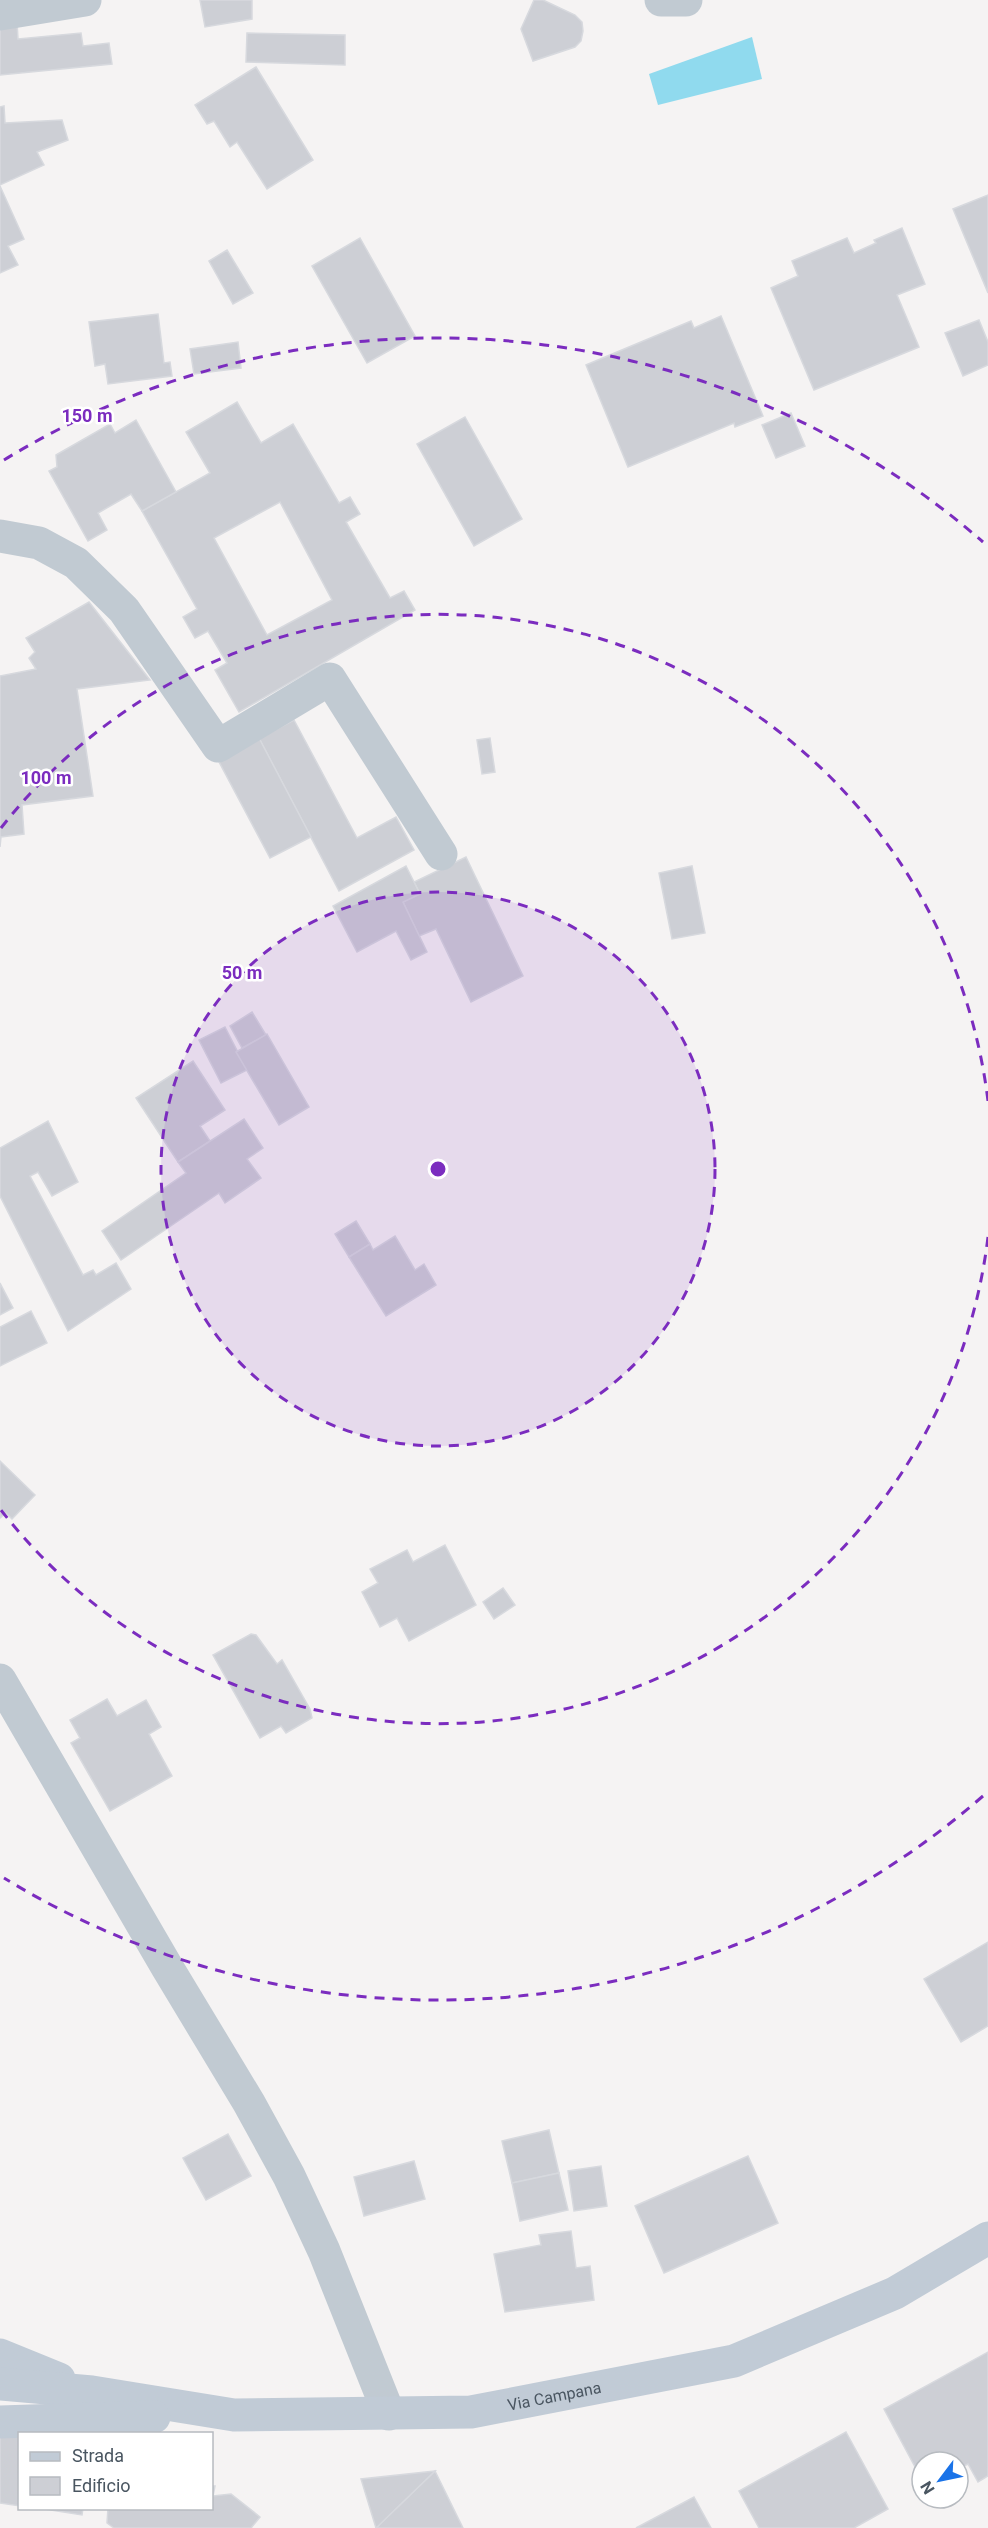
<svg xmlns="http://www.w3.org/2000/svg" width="988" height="2528" font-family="Roboto,sans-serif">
<rect width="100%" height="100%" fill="#f5f3f3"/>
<polygon fill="#90daee" points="752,37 762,79 658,105 649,74"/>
<g fill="#cdcfd5" stroke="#d7d9de" stroke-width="1.5" fill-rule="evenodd">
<polygon points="200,0 252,0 252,19 205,27"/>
<polygon points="534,0 543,0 575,15 582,22 583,31 581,41 575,47 533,61 521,29"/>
<polygon points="17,22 18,39 81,33 83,46 109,43 112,64 0,75 0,24"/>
<polygon points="247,33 345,35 345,65 246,62"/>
<polygon points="256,67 313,160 267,189 237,142 230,147 214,121 207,124 195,105"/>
<polygon points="4,106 5,123 62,120 68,140 37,152 44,165 0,185 0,107"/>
<polygon points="0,186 24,239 8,246 18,265 0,273"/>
<polygon points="988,195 988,293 953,209"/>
<polygon points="902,228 925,284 897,295 919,347 814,390 771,288 798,276 792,261 847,238 854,253 876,243 874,240"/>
<polygon points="360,238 415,336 367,363 312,266"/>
<polygon points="227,250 253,293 233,304 209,261"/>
<polygon points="158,314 164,363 170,362 172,376 108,384 105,364 95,366 89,322"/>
<polygon points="721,316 763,416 735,427 734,423 628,467 586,365 691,321 694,328"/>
<polygon points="979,320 988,342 988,365 963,376 945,333"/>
<polygon points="238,342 241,368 194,374 190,349"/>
<path d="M 237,402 L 261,443 L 293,424 L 339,503 L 350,497 L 360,514 L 346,522 L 390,598 L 404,591 L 415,610 L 239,712 L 215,670 L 227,663 L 208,631 L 195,638 L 183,617 L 197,609 L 142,511 L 210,473 L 186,432 ZM 280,502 L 332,600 L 267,635 L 214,538 Z"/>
<polygon points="791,413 805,446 776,458 762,425"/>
<polygon points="465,417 522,519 474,546 417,444"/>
<polygon points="136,420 176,492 142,511 131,494 98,513 107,530 88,541 49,471 57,467 56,455 110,424 115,433"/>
<polygon points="89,602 150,680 77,689 93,796 22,805 24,834 1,837 0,847 0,676 36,669 29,658 35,652 26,638"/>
<polygon points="294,720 357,838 396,817 414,850 339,891 259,738"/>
<polygon points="259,738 311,837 270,858 218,760"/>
<polygon points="490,738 495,772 482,774 477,740"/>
<polygon points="466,857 523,976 471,1002 436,929 419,936 403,902 420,894 414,882"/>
<polygon points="406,866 420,894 403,902 427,952 411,960 396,931 357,952 333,906"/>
<polygon points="692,866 705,933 672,939 659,873"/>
<polygon points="252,1012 266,1035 242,1048 230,1026"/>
<polygon points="225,1027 247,1070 221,1083 199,1040"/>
<polygon points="267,1034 309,1107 279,1125 236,1052"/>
<polygon points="193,1061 225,1110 200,1126 210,1141 178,1162 136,1098"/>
<polygon points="244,1119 263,1148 247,1159 261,1178 225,1203 219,1193 121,1260 102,1231 186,1173 178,1162"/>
<polygon points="48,1121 78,1182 52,1196 38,1172 30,1176 83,1275 93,1270 96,1275 116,1263 131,1289 68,1331 0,1196 0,1148"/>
<polygon points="356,1221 370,1244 349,1257 335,1234"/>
<polygon points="395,1236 415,1270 424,1264 436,1285 386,1316 349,1257 370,1244 373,1250"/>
<polygon points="0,1283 13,1308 0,1315"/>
<polygon points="31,1311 47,1343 0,1366 0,1327"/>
<polygon points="0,1461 35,1495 12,1519 6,1513 0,1518"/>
<polygon points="445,1545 476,1605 409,1641 397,1618 380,1627 362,1592 378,1583 370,1569 407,1550 413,1562"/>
<polygon points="503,1588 515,1605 494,1619 483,1602"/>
<polygon points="251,1634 256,1635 277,1664 282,1660 310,1709 312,1718 286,1733 281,1726 260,1738 213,1655"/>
<polygon points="107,1699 117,1716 146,1700 161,1727 149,1734 172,1776 110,1811 71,1743 80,1738 70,1720"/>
<polygon points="988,1942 988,2026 961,2042 924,1979"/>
<polygon points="549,2130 559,2173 512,2183 502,2141"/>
<polygon points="228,2134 251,2176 206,2200 183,2158"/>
<polygon points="748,2156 778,2223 664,2273 635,2206"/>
<polygon points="414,2161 425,2199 364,2216 354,2177"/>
<polygon points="601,2166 607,2206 574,2211 568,2171"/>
<polygon points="559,2173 568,2210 520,2221 512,2183"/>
<polygon points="571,2231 576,2268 590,2266 594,2300 505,2312 494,2254 541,2245 539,2235"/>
<polygon points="988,2352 988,2476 978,2482 968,2464 958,2469 958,2462 922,2462 922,2480 884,2409"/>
<polygon points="846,2432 888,2509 854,2528 759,2528 739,2491"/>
<polygon points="0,2433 20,2436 20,2506 0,2503"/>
<polygon points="435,2471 463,2528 376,2528"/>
<polygon points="435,2471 376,2528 361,2479"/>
<polygon points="212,2486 215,2486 213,2496 231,2494 260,2517 251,2528 114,2528 107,2523 108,2508 212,2508"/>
<polygon points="694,2497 711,2528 636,2528"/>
<polygon points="38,2508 83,2508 82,2515"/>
</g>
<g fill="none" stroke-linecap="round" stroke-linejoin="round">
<g stroke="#c1cad2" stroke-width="33">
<polyline points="661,0 686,0"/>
<polyline points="0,14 85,0"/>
<polyline points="0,536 39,543 76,563 124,610 218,746 330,679 441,854"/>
<polyline points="0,1680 167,1967 249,2103 289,2176 324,2251 389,2414"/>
</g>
<g stroke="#c1cbd6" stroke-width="33">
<polyline points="0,2355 59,2379"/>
<path id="s1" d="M 0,2384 L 92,2392 L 234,2415 L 471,2412 L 734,2361 L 895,2293 L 988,2238"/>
<polyline points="0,2422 154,2417"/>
</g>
</g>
<circle cx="438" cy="1169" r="277" fill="#7b2cbf" fill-opacity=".12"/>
<g fill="none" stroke="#7b2cbf" stroke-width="3" stroke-dasharray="10 8">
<circle cx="438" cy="1169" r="277"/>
<path d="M988 1237A554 554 0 0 1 1 1510M1 828A554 554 0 0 1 988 1101"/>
<path d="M983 1796A831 831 0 0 1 4 1878M4 460A831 831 0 0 1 983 542"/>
</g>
<g text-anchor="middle" stroke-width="5" stroke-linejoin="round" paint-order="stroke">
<g font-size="16" fill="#4a5661" stroke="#fff">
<text dy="6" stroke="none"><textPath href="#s1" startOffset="558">Via Campana</textPath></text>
</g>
</g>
<circle cx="438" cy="1169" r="9" fill="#7b2cbf" stroke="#fff" stroke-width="3"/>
<g font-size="18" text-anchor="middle" font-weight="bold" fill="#7b2cbf" stroke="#fff" stroke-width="5" stroke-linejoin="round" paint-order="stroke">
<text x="87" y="422">150 m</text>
<text x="46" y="784">100 m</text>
<text x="242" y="979">50 m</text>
</g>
<rect x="18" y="2432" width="195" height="78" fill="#ffffff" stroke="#b7bbc0" stroke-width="1.5"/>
<rect x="30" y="2452" width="30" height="9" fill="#c1cbd6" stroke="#b7bbc0" stroke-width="1.5"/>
<text x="72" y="2462" font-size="18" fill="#4a5661">Strada</text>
<rect x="30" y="2477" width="30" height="18" fill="#cdcfd5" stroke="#b7bbc0" stroke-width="1.5"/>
<text x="72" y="2492" font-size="18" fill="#4a5661">Edificio</text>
<g transform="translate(940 2480) rotate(238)"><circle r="28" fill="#ffffff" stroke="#b7bbc0" stroke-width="1.5"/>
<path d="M0-4.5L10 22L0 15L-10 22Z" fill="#1a73e8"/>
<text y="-9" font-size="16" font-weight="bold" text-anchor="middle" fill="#4a5661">N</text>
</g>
</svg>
